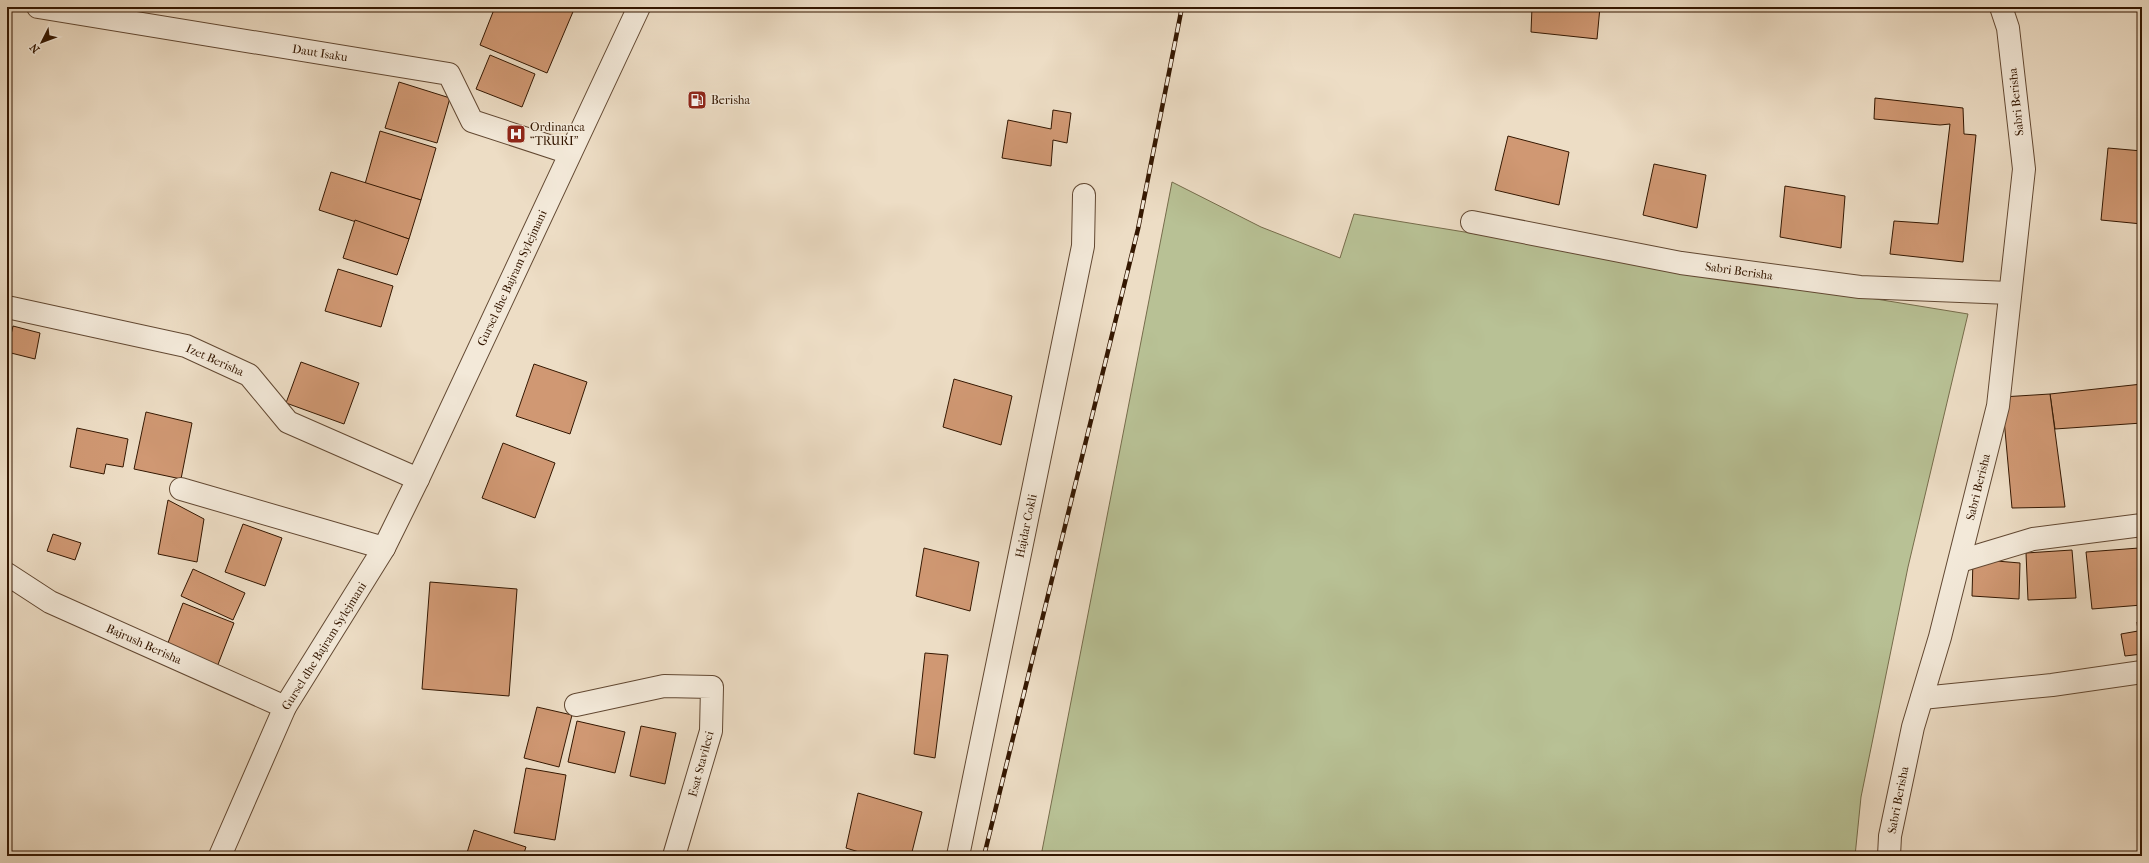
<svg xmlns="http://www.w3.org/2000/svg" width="2149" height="863" font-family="'IM FELL French Canon',serif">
<rect width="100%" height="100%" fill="#edddc5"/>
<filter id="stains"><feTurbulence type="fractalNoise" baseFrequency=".005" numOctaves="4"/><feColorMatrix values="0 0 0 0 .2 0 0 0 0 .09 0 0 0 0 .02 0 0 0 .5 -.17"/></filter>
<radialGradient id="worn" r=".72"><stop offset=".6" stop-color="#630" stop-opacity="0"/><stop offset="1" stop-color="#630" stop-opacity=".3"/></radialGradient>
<polygon fill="#b8c195" stroke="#766c4b" points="1172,182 1261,227 1340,258 1354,214 1968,314 1908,567 1861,797 1855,856 1041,856"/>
<g fill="#d09873" stroke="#341701">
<polygon points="495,7 575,7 547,73 480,45"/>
<polygon points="1532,7 1600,7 1597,39 1531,32"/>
<polygon points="490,55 535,74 522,107 476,89"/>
<polygon points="399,82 450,98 437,143 385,128"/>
<polygon points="1875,98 1963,108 1964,134 1976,135 1963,262 1890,254 1894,221 1938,224 1950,124 1940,125 1874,119"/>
<polygon points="1053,110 1071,113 1067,143 1053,140 1051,166 1002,158 1008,120 1051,129"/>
<polygon points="380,131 436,148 421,200 365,184"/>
<polygon points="1508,136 1569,152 1559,205 1495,190"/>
<polygon points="2108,148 2142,151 2142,224 2101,220"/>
<polygon points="1654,164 1706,175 1697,228 1643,215"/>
<polygon points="331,172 421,200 409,239 319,210"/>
<polygon points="1785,186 1845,196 1841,248 1780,237"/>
<polygon points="355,220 409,239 397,275 343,258"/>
<polygon points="338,269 393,286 381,327 325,311"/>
<polygon points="13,326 40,333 35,359 7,352"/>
<polygon points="301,362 359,383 344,424 286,403"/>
<polygon points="534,364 587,382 570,434 516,416"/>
<polygon points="954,379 1012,396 1001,445 943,427"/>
<polygon points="2142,384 2142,423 2055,429 2050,394"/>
<polygon points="2050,394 2065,507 2012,508 2002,397"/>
<polygon points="146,412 192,423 181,479 134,469"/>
<polygon points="77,428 128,439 123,467 106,464 104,474 70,467"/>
<polygon points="503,443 555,463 535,518 482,498"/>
<polygon points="168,500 204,519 197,562 158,554"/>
<polygon points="243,524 282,538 265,586 225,572"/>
<polygon points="53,534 81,543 75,560 47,551"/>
<polygon points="924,548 979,562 970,611 916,596"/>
<polygon points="2139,548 2142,573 2142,605 2092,609 2086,552"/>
<polygon points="2072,550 2076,598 2028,600 2026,553"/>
<polygon points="1973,559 2020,563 2019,599 1972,596"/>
<polygon points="193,569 245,593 233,620 181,596"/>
<polygon points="430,582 517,589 509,696 422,689"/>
<polygon points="183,603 234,623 217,667 166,648"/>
<polygon points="2137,622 2142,622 2142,654 2125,656 2121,634 2138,631"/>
<polygon points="925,653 948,655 935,758 914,754"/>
<polygon points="537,707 572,715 559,767 524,758"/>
<polygon points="577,721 625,732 615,773 568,762"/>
<polygon points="641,726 676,733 665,784 630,776"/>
<polygon points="526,768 566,775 555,840 514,833"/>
<polygon points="858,793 922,812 911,856 872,856 846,848"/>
<polygon points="474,830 526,847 523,856 466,856"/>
</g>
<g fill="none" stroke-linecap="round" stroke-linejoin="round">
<g stroke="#624832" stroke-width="24">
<g id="minor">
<polyline points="38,7 449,74 472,121 570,153"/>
<polyline points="1472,222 1681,263 1860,287 2010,293"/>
<polyline points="7,307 186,346 249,375 288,422 418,479"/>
<polyline points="181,489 384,548"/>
<polyline points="1960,561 2033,539 2142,525"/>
<polyline points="7,574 50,602 285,707"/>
<polyline points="1922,698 2052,685 2142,672"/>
<polyline points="576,705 664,686 712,687 711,731 674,856"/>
<polyline points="958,856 1083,246 1084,195"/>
<polyline points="1889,856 1890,836 1913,727 1940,637 1998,406 2024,169 2008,28 2001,7"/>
</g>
</g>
<g stroke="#624832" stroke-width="24">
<polyline id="tertiary" points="220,856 285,707 384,548 418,479 639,7"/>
</g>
<use href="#minor" stroke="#f3e9d9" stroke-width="22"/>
<use href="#tertiary" stroke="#f3e9d9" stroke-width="22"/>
<g stroke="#341701" stroke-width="4.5">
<polyline id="rail" points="984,856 1138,229 1182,7"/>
</g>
<use href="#rail" stroke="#f3e9d9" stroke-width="3" stroke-dasharray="9" stroke-linecap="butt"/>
</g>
<defs>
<g id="fuel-square" transform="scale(1)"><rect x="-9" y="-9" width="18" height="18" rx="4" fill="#8f2418" stroke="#f3e9d9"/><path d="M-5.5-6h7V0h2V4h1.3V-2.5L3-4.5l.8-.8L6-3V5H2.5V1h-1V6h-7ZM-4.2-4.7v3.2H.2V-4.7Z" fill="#fff"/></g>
<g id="hospital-square" transform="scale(1)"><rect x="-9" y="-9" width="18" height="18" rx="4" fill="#8f2418" stroke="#f3e9d9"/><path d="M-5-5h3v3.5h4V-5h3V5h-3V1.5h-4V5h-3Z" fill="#fff"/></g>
</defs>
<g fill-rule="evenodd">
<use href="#fuel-square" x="697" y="100"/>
<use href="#hospital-square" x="516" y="134"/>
</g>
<g text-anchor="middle" stroke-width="3" stroke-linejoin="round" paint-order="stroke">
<g font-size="12" fill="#341701" stroke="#f3e9d9">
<text transform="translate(320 53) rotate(9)" y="4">Daut Isaku</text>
<text transform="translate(2016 102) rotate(-96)" y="4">Sabri Berisha</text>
<text transform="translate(1739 271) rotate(8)" y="4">Sabri Berisha</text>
<text transform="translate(512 278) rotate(-65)" y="4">Gursel dhe Bajram Sylejmani</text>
<text transform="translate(215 360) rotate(24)" y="4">Izet Berisha</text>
<text transform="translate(1978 487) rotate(-76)" y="4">Sabri Berisha</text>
<text transform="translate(1026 526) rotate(-78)" y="4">Hajdar Cokli</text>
<text transform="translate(144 644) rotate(24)" y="4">Bajrush Berisha</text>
<text transform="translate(324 646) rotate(-58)" y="4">Gursel dhe Bajram Sylejmani</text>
<text transform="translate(701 764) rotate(-75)" y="4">Esat Stavileci</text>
<text transform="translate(1898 800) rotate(-79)" y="4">Sabri Berisha</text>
</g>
<g font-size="12" fill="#341701" stroke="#f3e9d9" text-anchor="start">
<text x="711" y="104">Berisha</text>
<text x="530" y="131">Ordinanca<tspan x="530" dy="14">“TRURI”</tspan></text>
</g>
</g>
<rect width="2149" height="863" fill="none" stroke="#edddc5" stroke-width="24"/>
<rect x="8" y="8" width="2133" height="847" fill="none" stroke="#341701" stroke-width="2"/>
<rect x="12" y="12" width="2125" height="839" fill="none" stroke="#341701"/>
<g transform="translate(42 42) rotate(228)" stroke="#f3e9d9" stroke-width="3" paint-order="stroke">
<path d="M0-3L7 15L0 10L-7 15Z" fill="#341701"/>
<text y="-6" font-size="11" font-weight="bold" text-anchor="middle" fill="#341701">N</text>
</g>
<rect width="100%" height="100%" filter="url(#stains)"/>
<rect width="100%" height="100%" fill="url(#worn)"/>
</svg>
